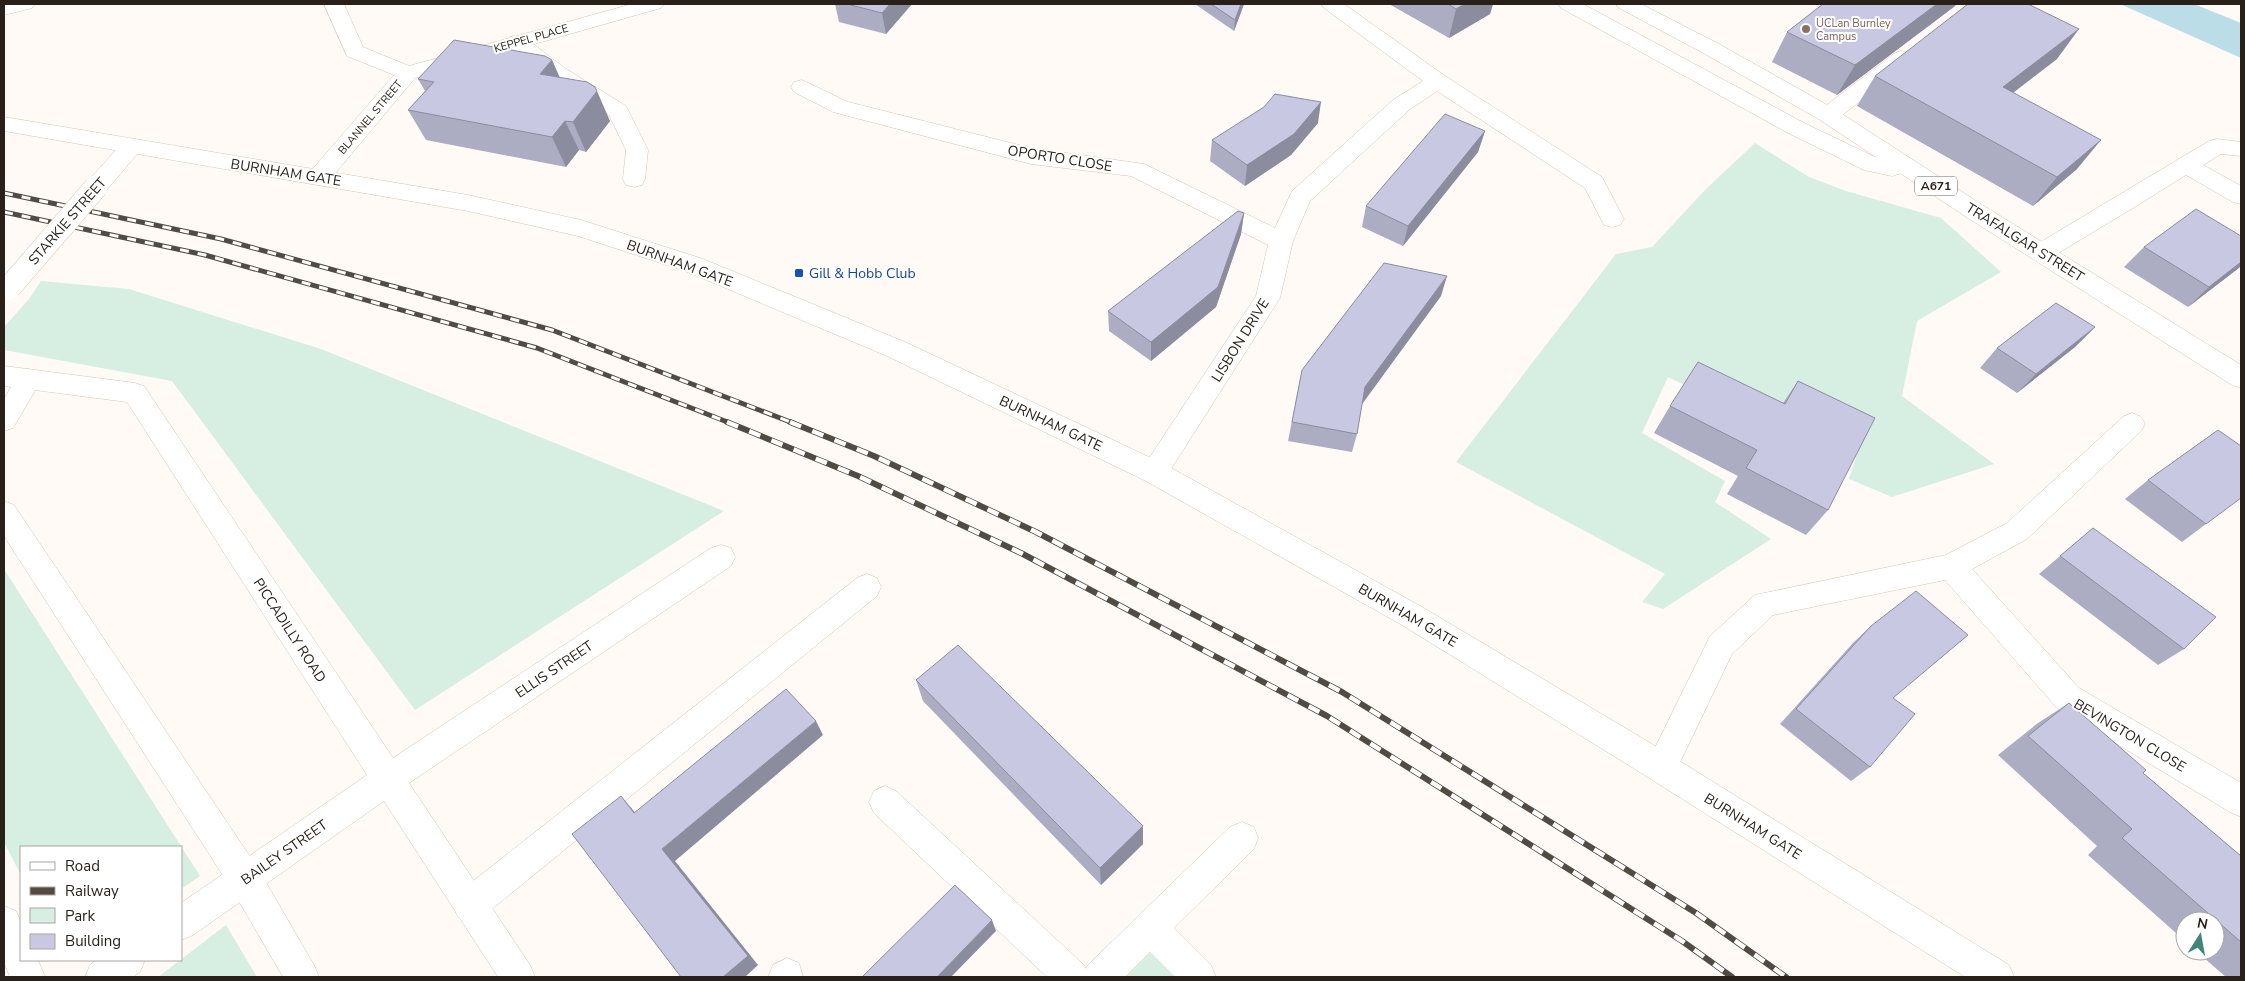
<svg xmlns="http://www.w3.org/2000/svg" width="2245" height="981" font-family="'Nunito Sans',sans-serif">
<rect width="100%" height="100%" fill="#fffaf6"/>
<g fill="#d7eee2">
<polygon points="1755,143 1809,177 1846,191 1941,218 2001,272 1917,321 1902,396 1994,464 1892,497 1849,479 1861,442 1762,422 1668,377 1642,433 1725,481 1715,502 1771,539 1663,609 1642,602 1665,574 1456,462 1616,254 1652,247 1706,189"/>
<polygon points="41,281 129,289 321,349 724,511 415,710 172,381 4,350 4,327 29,299"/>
<polygon points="4,569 200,876 181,889 181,847 21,847 21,875 4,842"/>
<polygon points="226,925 257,977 158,977"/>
<polygon points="1150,941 1186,977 1117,977"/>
</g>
<polygon fill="#badde8" points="2120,4 2194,4 2241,23 2241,58"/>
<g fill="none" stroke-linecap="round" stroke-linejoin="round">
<g stroke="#dbc5b1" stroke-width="1">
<g id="service">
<polygon points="517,36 524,37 566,69 626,106 648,150 645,179 642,185 634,187 626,185 623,179 626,150 609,115 552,79 510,47 507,42 510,37"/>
<polygon points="2217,139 2241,142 2241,156 2221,154 2203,165 2241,186 2241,204 2233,202 2186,175 2133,208 2125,210 2117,208 2113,202 2117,196 2209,141"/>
<polygon points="29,369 38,372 42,379 13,428 4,431 4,399 20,372"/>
<polygon points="4,501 14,505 257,867 314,965 319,977 283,977 233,891 4,536"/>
<polygon points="867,574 877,578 881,587 877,596 482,917 470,922 458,917 453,905 458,893 857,578"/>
<polygon points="787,958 799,963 803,977 768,977 773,965"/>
</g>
</g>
<g stroke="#dbc5b1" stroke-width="1">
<polygon id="pedestrian" points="1558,4 1583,4 1806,124 1877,158 1892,160 1904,157 1912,160 1915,165 1912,170 1892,176 1864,170 1790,134 1561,8"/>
</g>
<g stroke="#dbc5b1" stroke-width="1">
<g id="minor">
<polygon points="4,4 35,4 32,8 4,15"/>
<polygon points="324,4 344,4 363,47 409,66 632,4 664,4 661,8 415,78 327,183 319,185 311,183 308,177 311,171 394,75 347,56"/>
<polygon points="1321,4 1344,4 1445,76 1602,177 1624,219 1620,225 1612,227 1604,225 1585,188 1437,91 1409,110 1310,201 1293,241 1280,298 1164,480 1154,483 1144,480 1140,472 1256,296 1268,245 1131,176 1031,164 833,112 794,92 791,87 794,82 802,80 848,102 1031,148 1144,164 1275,228 1292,191 1393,100 1423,81 1324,8"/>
<polygon points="1902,51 1909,53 1912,58 1909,63 1836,120 1828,122 1820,120 1817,115 1820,110 1895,53"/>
<polygon points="131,140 139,142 142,147 139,152 104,193 96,195 88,193 85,187 88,181 123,142"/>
<polygon points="2125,194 2133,196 2137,202 2133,208 2050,258 2042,261 2034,258 2030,252 2034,246 2117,196"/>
<polygon points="4,366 135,383 144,386 393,758 711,548 721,545 731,548 735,557 731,566 409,783 530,965 535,977 498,977 384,801 193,935 181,940 181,903 367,775 127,402 4,386"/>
<polygon points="2132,413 2141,417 2145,424 2141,431 2027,539 1972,569 2079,688 2241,783 2241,817 2230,812 2057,708 1945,580 1773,615 1732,654 1672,779 1661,783 1650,779 1645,768 1710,636 1755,595 1946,555 2007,523 2123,417"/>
<polygon points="885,786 896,791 1084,965 1086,969 1088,965 1230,827 1242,822 1254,827 1258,838 1254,849 1174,928 1211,965 1216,977 1175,977 1150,952 1125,977 1047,977 874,813 869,802 874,791"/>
<polygon points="4,906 16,911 21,922 21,960 38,960 45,977 10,977 4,962"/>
<polygon points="97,960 145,960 140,972 133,977 85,977 90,965"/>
</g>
</g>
<g stroke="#dbc5b1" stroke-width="1">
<polygon id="tertiary" points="4,117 468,195 581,220 703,259 905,342 1164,464 1422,607 1652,744 2009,965 2014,977 1965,977 1630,766 1402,625 1144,480 887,356 685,271 578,236 468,211 4,131"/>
</g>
<g stroke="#dbc5b1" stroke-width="1">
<polygon id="primary" points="1616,4 1641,4 1719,44 1836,110 1984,206 2241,365 2241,388 2232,385 1968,218 1820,120 1705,54 1619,8"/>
</g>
<use href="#service" fill="#fff" fill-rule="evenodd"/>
<use href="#pedestrian" fill="#fff" fill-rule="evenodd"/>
<use href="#minor" fill="#fff" fill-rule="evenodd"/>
<use href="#tertiary" fill="#fff" fill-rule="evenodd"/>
<use href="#primary" fill="#fff" fill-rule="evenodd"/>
<g stroke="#524b43" stroke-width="5">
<g id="rail-far1">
<polyline points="4,193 221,239 552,330 793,423"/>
<polyline points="4,212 205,255 537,348 730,423"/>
</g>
</g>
<g stroke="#524b43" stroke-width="6">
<g id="rail">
<polyline points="727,422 858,476 1021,553 1327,716 1682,941 1732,977"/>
<polyline points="790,422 874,456 1036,532 1342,692 1696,913 1786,977"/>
</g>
</g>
<use href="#rail-far1" stroke="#fff" stroke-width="3" stroke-dasharray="9" stroke-linecap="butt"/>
<use href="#rail" stroke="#fff" stroke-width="4.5" stroke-dasharray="12" stroke-linecap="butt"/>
<g stroke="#dbc5b1" stroke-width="24" stroke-linecap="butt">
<polyline id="minor-bridge" points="9,288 96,187"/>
</g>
<use href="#minor-bridge" stroke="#fff" stroke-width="23"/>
</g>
<g fill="#acacc3">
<polygon points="835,4 912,4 886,34 839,22"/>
<polygon points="1195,4 1244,4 1234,31"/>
<polygon points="1389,4 1493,4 1490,14 1449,38"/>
<polygon points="1823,4 1956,4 1955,6 1837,95 1772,62 1787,32"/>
<polygon points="2057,59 2013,93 2077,169 2033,206 1857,106 1875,76"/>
<polygon points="552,60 559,77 610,121 586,152 579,150 566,167 426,140 408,110 425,91 418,79"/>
<polygon points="1318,123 1291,155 1245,186 1210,161 1212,140"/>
<polygon points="1485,131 1478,152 1403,246 1362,227 1366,206"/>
<polygon points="1244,213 1241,234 1216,307 1151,361 1109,331 1108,311"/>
<polygon points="2241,236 2241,266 2188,307 2124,267 2144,247"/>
<polygon points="1441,296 1362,403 1357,434 1352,452 1288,441 1302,370"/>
<polygon points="2095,327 2075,347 2017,393 1980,368 1997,348"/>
<polygon points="1798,381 1828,510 1806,535 1727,494 1738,476 1654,433 1670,406 1783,403"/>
<polygon points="2148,480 2206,524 2182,542 2125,499"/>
<polygon points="2093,528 2184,649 2158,665 2039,574"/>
<polygon points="1871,626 1870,767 1851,781 1780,724 1853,643"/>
<polygon points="916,680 1143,826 1143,844 1101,885 923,701"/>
<polygon points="2069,703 2143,773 2241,856 2241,977 2226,977 2196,951 2215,951 2215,921 2185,921 2185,941 2088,855 2097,846 1998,755 2038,723"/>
</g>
<g fill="#8c8c9f">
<polygon points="890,4 912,4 886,34 882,13"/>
<polygon points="1241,4 1244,4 1234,31 1235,20"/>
<polygon points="1465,4 1493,4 1490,14 1449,38 1456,9"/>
<polygon points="1937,4 1956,4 1955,6 1837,95 1855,65"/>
<polygon points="2079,29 2057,59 1981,117 2003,87"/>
<polygon points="552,60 565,89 540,74"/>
<polygon points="597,91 610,121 586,152 573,122"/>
<polygon points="1321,102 1318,123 1291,155 1245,186 1247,165"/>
<polygon points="565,121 579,150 566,167 552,137"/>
<polygon points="1485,131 1478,152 1403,246 1408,226"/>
<polygon points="2101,140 2077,169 2033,206 2057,177"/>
<polygon points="1244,213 1241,234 1216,307 1151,361 1151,342"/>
<polygon points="2241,262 2241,266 2239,268 2188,307 2209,287"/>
<polygon points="1447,276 1441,296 1360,407 1365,387"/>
<polygon points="2095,327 2075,347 2017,393 2036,374"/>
<polygon points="816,721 823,735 675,861 758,965 745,977 723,977 662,849"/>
<polygon points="621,796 633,810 646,826 634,813"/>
<polygon points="1143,826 1143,844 1101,885 1100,868"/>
<polygon points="992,920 996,931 951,977 937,977"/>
</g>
<g fill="#c8c8e3" stroke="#8c8c9f">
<polygon points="847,4 890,4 882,13"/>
<polygon points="1211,4 1241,4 1235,20"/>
<polygon points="1448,4 1465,4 1456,9"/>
<polygon points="1823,4 1937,4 1855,65 1787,32"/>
<polygon points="1968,4 2028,4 2079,29 2003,87 2101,140 2057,177 1875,76"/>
<polygon points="454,40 545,56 552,60 540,74 587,82 595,87 597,91 573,122 565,121 552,137 408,110 434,82 418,79"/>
<polygon points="1275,94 1321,102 1294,134 1247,165 1212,140 1264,107"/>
<polygon points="1445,114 1485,131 1408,226 1366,206"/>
<polygon points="2196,209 2241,236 2241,262 2209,287 2144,247"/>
<polygon points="1238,211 1244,213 1218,287 1151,342 1108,311"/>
<polygon points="1384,263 1447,276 1365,387 1357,434 1292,422 1302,370"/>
<polygon points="2056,303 2095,327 2036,374 1997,348"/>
<polygon points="1698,362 1785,404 1798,381 1875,418 1828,510 1746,468 1757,450 1670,406"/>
<polygon points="2218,430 2241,446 2241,498 2206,524 2148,480"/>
<polygon points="2093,528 2216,617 2184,649 2060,556"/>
<polygon points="1916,591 1968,635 1893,698 1915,714 1870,767 1796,709 1871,626"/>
<polygon points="958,645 1143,826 1100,868 916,680"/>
<polygon points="786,689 816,721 662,849 748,956 723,977 681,977 572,834 621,796 634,813"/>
<polygon points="2069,703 2146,770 2143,773 2241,856 2241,942 2122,838 2132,829 2028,736"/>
<polygon points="955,885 992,920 937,977 862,977"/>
</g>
<circle fill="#8d6e63" stroke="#fff" stroke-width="2" cx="1806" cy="29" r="5"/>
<rect fill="#1a4fb4" stroke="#fff" stroke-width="2" x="794" y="268" width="10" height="10" rx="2.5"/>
<g text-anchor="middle" stroke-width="4" stroke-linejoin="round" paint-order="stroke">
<g font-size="11" fill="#785e54" stroke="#fff" text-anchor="start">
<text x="1816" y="27">UCLan Burnley<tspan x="1816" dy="13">Campus</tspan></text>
</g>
<g font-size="11" fill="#292119" stroke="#fff">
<text transform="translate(531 38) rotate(-16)" y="4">KEPPEL PLACE</text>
<text transform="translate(370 117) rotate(-50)" y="4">BLANNEL STREET</text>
</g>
<rect fill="#fff" stroke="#69645e" stroke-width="1" x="1915" y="176.5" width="42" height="19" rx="4"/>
<g font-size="12" font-weight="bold" fill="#292119">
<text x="1936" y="190">A671</text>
</g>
<g font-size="14" fill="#292119" stroke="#fff">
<text transform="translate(1060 158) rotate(9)" y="5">OPORTO CLOSE</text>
<text transform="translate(286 172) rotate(9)" y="5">BURNHAM GATE</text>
<text transform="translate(67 221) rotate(-49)" y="5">STARKIE STREET</text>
<text transform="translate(2025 242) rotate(32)" y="5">TRAFALGAR STREET</text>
<text transform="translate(680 263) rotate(20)" y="5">BURNHAM GATE</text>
<text transform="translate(1240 340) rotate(-58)" y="5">LISBON DRIVE</text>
<text transform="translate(1051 423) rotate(25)" y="5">BURNHAM GATE</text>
<text transform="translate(1408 615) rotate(30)" y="5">BURNHAM GATE</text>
<text transform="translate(290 630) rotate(57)" y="5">PICCADILLY ROAD</text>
<text transform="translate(554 669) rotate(-34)" y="5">ELLIS STREET</text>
<text transform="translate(2130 735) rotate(31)" y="5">BEVINGTON CLOSE</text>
<text transform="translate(1753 826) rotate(32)" y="5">BURNHAM GATE</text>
<text transform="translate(284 852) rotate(-35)" y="5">BAILEY STREET</text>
</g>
<g font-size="14" fill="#164399" stroke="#fff" text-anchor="start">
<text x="809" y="278">Gill &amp; Hobb Club</text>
</g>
</g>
<rect width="2245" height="981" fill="none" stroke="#292119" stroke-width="10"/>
<rect x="20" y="846" width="162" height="115" fill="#ffffff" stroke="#a9a6a3"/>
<rect x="30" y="862" width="25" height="8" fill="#ffffff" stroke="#a9a6a3"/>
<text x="65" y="871" font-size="15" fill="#292119">Road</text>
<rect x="30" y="887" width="25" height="8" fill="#524b43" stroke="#a9a6a3"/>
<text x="65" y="896" font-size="15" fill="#292119">Railway</text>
<rect x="30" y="908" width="25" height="15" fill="#d7eee2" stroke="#a9a6a3"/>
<text x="65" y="921" font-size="15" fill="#292119">Park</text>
<rect x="30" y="934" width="25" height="15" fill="#c8c8e3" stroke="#a9a6a3"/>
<text x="65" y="946" font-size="15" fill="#292119">Building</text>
<g transform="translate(2200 936) rotate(11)"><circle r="24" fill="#ffffff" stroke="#a9a6a3"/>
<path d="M0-4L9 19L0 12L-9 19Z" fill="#428578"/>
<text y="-8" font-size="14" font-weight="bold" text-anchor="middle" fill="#292119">N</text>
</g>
</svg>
